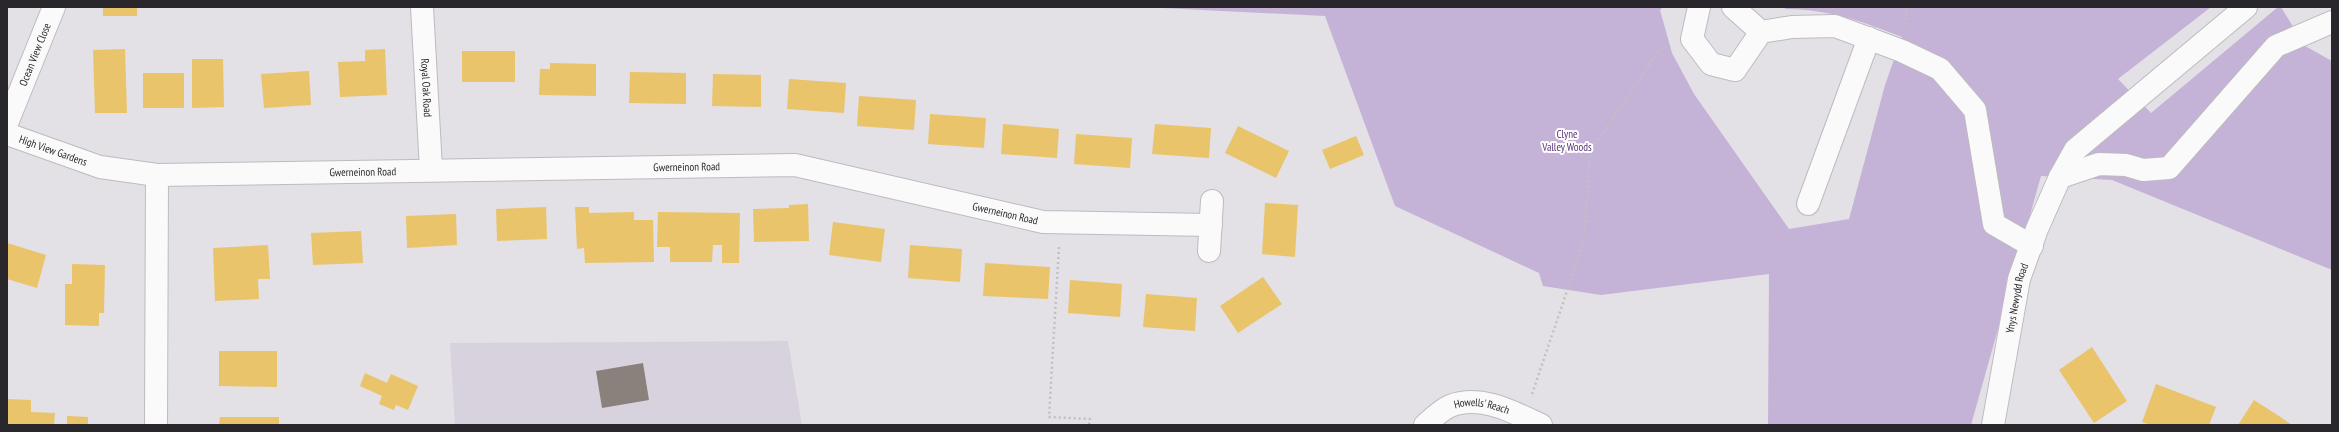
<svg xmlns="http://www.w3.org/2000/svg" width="2339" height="432" font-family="'PT Sans Narrow',sans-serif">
<rect width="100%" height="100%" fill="#e3e0e6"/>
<polygon fill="#d7d2dd" points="788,341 802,425 455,425 450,343"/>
<path fill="#c5b3d7" d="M 1143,7 L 1663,7 L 1660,10 L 1672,53 L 1694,94 L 1789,229 L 1849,219 L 1885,85 L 1902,37 C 1860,21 1832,10 1786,9 L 1783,7 L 2211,7 L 2118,79 L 2151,113 L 2278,7 L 2281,7 L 2305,46 L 2332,61 L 2332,270 L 2112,180 L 2041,176 L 1971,425 L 1768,425 L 1769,274 L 1601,295 L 1543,286 L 1539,273 L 1395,206 L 1325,16 Z"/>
<g fill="#e9c46a">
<rect x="103" y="7" width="34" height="9"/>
<polygon points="125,49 127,113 95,113 93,50"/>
<polygon points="385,49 387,95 340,97 338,62 365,61 365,50"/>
<rect x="462" y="51" width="53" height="31"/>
<polygon points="192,59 223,59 224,107 192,108"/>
<polygon points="550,63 596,64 596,96 539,95 540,69 550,69"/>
<polygon points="309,71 311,105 264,108 261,74"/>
<polygon points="630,72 686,73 686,104 629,103"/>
<rect x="143" y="73" width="41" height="35"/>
<polygon points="713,74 761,75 761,107 712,106"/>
<polygon points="789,79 846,83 844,113 787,109"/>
<polygon points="859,96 916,100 914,130 857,126"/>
<polygon points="930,114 986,118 984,148 928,144"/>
<polygon points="1003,124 1059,129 1057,158 1001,154"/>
<polygon points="1155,124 1211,128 1209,158 1152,154"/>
<polygon points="1238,126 1289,151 1276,178 1225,153"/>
<polygon points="1076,134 1132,138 1130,168 1074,164"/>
<polygon points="1356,136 1364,155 1330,169 1322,150"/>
<polygon points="1265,203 1298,205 1295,257 1262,254"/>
<polygon points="808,204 809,241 754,242 753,209 789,208 789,205"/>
<polygon points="546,207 547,239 497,241 496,209"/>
<polygon points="575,207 589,207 589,213 634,212 634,220 653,220 654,262 585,263 584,248 577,249"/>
<polygon points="658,212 740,213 739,263 722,263 722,245 713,245 712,262 670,262 670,247 657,247"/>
<polygon points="456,214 457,245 407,248 406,216"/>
<polygon points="833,222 885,229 881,262 829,255"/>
<polygon points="361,231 363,263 313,265 311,233"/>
<polygon points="7,243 46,255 37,288 7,279"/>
<polygon points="268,245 270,279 258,279 259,299 215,301 213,248"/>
<polygon points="910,245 962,249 960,282 908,278"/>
<polygon points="985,263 1050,267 1048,299 983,296"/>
<polygon points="72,264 105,265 104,313 99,313 99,326 65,325 65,284 72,284"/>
<polygon points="1263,277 1282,304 1238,333 1220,306"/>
<polygon points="1070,280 1122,284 1120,317 1068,313"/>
<polygon points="1146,294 1197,298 1195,331 1143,327"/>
<polygon points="2092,347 2127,401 2094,423 2059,370"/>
<polygon points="219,351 277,351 277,387 219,386"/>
<polygon points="365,373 387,383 391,374 418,386 408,410 396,405 394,410 379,404 382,396 360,386"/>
<polygon points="2156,384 2216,407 2209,425 2151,425 2142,422"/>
<polygon points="7,399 31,400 31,412 55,413 54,425 7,425"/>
<polygon points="2254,400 2282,418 2292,425 2238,425"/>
<polygon points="67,416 88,417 88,425 67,425"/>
<polygon points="220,417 279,417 279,425 219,425"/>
</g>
<polygon fill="#8a817c" points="643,363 649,400 602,408 596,371"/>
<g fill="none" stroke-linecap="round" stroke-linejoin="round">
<g stroke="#bdbbc0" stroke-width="24">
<g id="minor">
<path id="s1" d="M 422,7 L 431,169"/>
<polyline points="1699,7 1692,39 1711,64 1735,70 1761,32 1792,27 1835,26 1902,51 1940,69 1975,110 1994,224 2032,246"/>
<polyline points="1733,7 1761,32"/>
<path id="s2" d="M 7,123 L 54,7"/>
<path id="s3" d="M 7,134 L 100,167 L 157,175 L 795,165 L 1043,222 L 1211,225"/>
<polyline points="2060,177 2099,164 2126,165 2143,170 2169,168 2276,46 2332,22"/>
<polyline points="1808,204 1869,38"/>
<polyline points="1209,251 1212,201"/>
<polyline points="156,425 157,175"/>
<path id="s4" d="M 1425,425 C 1432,419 1441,410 1450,406 C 1481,394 1513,412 1541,425"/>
<path id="s5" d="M 1993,425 L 2019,279 L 2037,229 L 2060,177 L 2075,150 L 2246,7"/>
</g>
</g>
<g stroke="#c0c0c2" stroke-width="2.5" stroke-dasharray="2 3" stroke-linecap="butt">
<polyline points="1905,25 1907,7"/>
<polyline points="1059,247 1049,417 1090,419 1089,425"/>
<polyline points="1532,394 1584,241 1590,152 1661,48 1669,46"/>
</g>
<use href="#minor" stroke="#fbfafb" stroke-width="22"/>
</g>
<g text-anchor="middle" stroke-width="4" stroke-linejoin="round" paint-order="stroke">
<g font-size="11" fill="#29272b" stroke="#fff">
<text dy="4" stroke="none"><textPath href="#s2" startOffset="74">Ocean View Close</textPath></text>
<text dy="4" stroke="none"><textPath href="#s1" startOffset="81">Royal Oak Road</textPath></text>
<text dy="4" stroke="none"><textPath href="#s3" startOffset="49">High View Gardens</textPath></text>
<text dy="4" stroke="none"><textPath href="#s3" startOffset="686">Gwerneinon Road</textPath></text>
<text dy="4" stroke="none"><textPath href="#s3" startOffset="362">Gwerneinon Road</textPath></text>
<text dy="4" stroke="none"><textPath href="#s3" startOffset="1010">Gwerneinon Road</textPath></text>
<text dy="4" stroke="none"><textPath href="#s5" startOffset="129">Ynys Newydd Road</textPath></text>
<text dy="4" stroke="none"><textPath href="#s4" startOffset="64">Howells' Reach</textPath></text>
</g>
<g font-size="11" fill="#59327b" stroke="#fff">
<text x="1567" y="138">Clyne<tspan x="1567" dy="13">Valley Woods</tspan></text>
</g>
</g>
<rect width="2339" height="432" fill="none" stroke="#29272b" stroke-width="16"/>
</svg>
